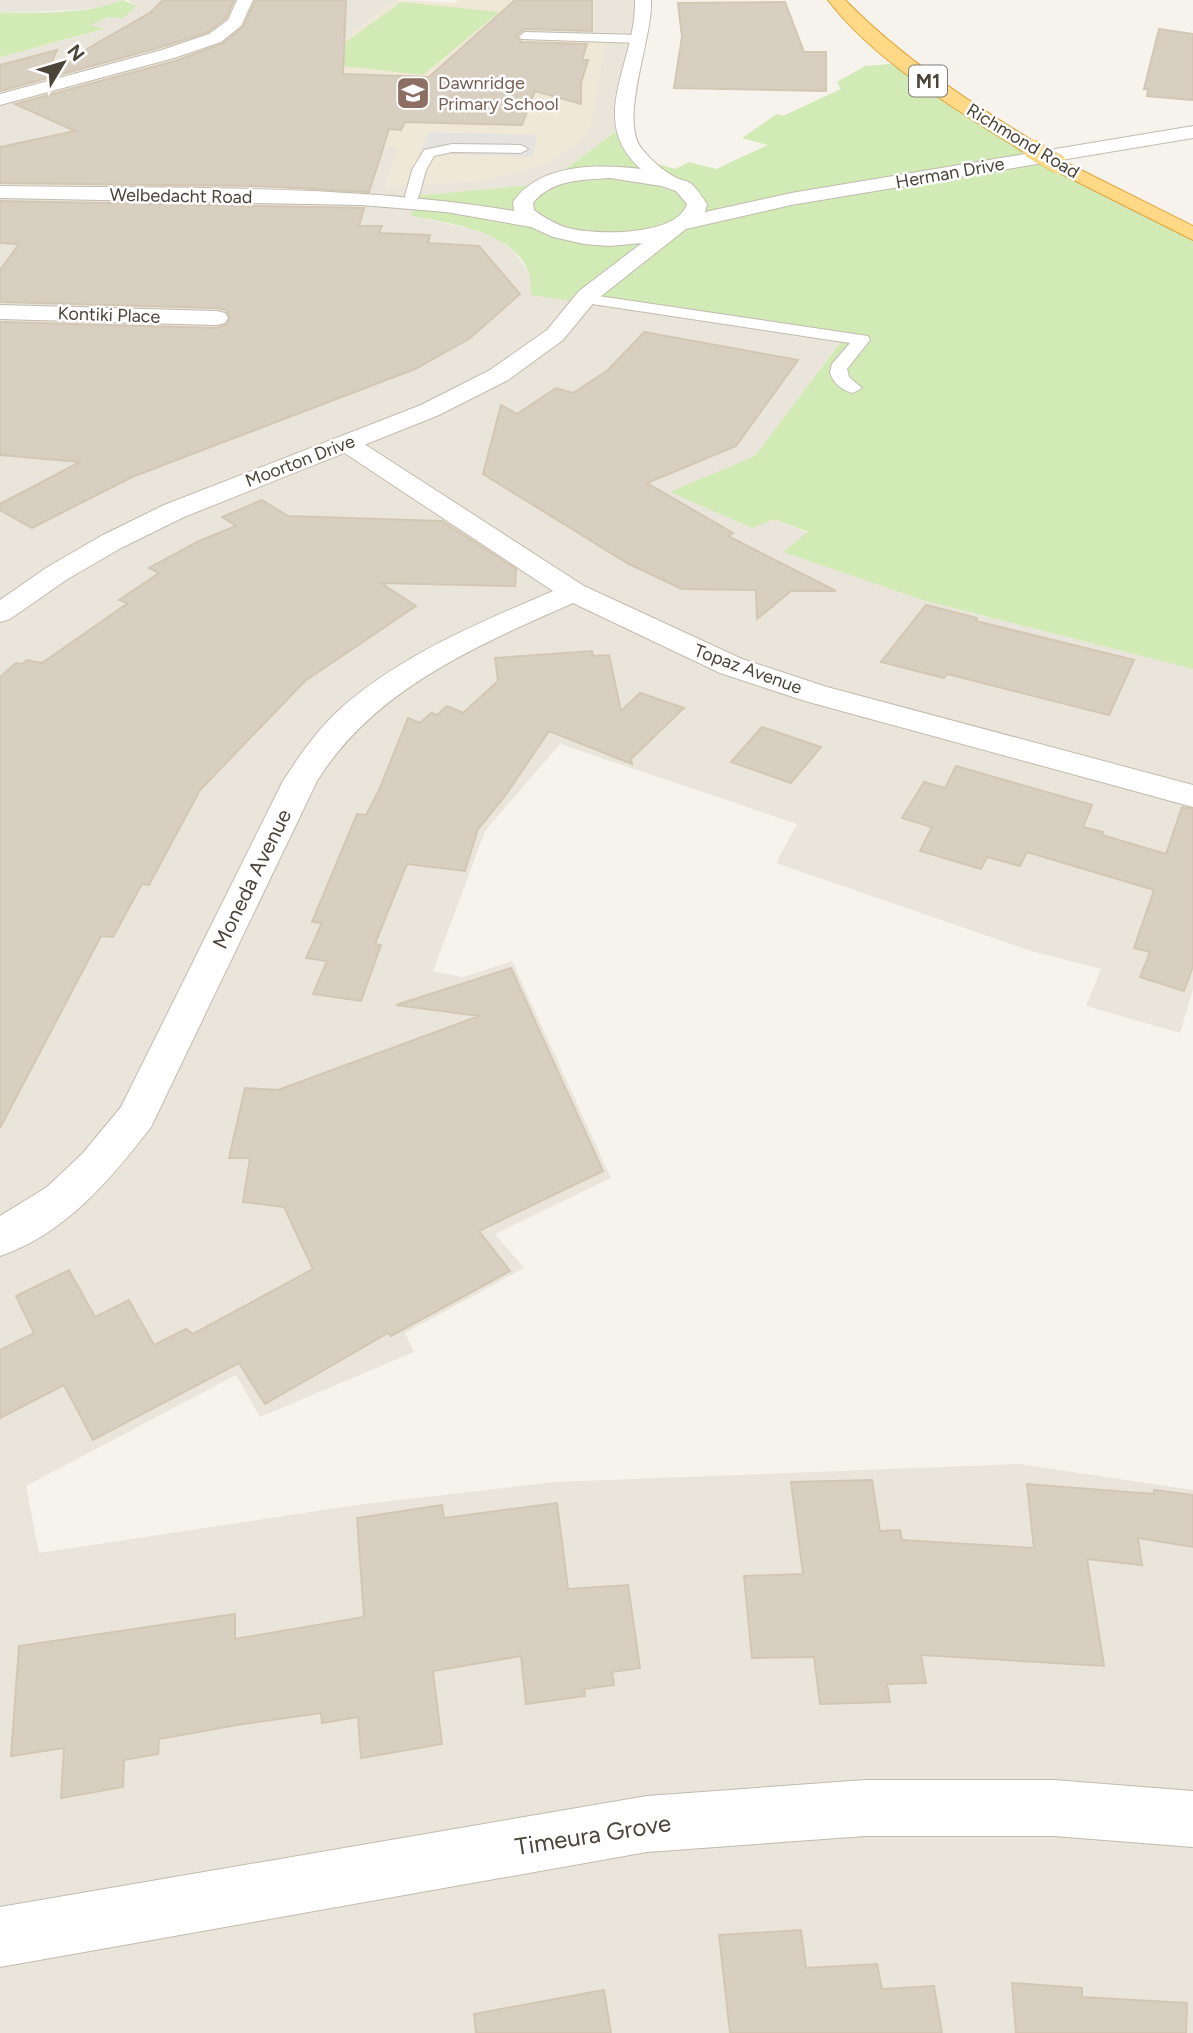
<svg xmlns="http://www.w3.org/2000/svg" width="1193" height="2033" font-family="Figtree,sans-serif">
<rect width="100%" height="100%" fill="#f6f3ec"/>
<g fill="#eae5da">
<polygon points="0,0 123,0 108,6 76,10 0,13"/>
<polygon points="127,0 396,0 332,49 224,143 395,146 399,148 386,185 397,186 485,180 547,163 517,33 518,0 641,0 622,127 551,180 541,184 414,196 412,216 472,229 498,239 514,252 529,272 586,301 842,339 755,457 671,493 774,519 808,533 784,552 926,601 1193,669 1193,989 1180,1033 1086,1006 1101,969 1031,951 776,863 797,824 560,744 485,831 433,971 463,977 512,961 611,1178 495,1234 524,1268 405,1333 414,1352 260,1417 236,1375 26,1486 39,1553 356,1505 555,1482 1019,1464 1193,1490 1193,2033 0,2033 0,57 102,30 88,25 108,17 123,18 137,6"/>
</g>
<polygon fill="#efe8d6" points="396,0 456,3 458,0 518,0 517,33 607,36 590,130 578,143 547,163 485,180 397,186 386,186 399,148 395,146 223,143 332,49"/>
<g fill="#d2eab5">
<path d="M 123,0 L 137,6 L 123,18 L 108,17 L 90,25 L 104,29 L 0,57 L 0,13 C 39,12 86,15 123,0 Z"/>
<polygon points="401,2 499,12 423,75 317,63"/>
<path d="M 902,63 L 974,114 L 1193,235 L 1193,669 L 926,601 L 783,552 L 808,532 L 774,519 L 752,528 L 670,492 L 755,456 L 842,340 L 531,295 C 530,288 531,279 529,273 C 514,231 449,223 412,216 L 413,196 L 541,184 L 551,180 L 622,127 L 641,159 L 675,169 L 689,162 L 716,169 L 768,145 L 742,138 L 777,114 L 783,116 L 841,89 L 837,82 L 865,66 Z"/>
</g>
<polygon fill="#e5e3e0" points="430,132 538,135 532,157 420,153"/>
<g fill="#d8cfc1" stroke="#d3c7b4" stroke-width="2">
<polygon points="163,0 234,0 226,18 208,32 161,47 0,91 0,65 57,50 47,72 151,12"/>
<polygon points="256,0 346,0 343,74 429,77 515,0 592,0 592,31 525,29 516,35 521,42 587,44 582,60 588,60 581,83 581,104 535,91 522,125 405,122 401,130 389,129 369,192 258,186 0,183 0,147 75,131 15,104 175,61 222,44 243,27"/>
<polygon points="785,2 804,52 826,52 826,91 674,88 682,37 678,3"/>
<polygon points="1159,29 1193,34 1193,100 1147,96 1148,89 1144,89"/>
<polygon points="0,201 364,208 359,226 382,226 379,233 430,235 428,243 479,246 520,294 469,339 415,369 132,477 32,528 0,510 0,504 80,462 0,455 0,322 217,328 227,324 230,317 226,310 217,308 0,302 0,270 19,244 0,243"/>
<polygon points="644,332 798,360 736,446 647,483 733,533 728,536 836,591 791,591 757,619 756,590 682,589 627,563 483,474 501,405 517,414 556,388 573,393 608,370"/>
<polygon points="262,500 288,516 442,521 516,569 515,586 381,583 416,606 305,681 200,790 149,885 142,884 113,937 101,936 0,1128 0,677 16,663 22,664 27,660 42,663 128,603 119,600 159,573 149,568 199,541 236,526 222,517"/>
<polygon points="926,605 977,618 976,621 1134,660 1109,715 947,674 944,678 881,662"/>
<polygon points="592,651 593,656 609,655 621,711 640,693 684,708 631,759 632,764 549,731 505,796 478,829 465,871 407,864 375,944 381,945 361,1001 313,994 327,961 306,958 322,923 312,922 357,814 366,815 379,790 408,718 420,723 431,713 437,715 447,706 463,713 498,681 495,658"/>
<polygon points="762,727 821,747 791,783 731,762"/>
<polygon points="956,766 1092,805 1083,827 1103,832 1102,835 1166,854 1182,807 1193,809 1193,966 1184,991 1140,977 1150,952 1134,948 1154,890 1027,852 1020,866 987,857 981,869 920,851 932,827 902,818 924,782 945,788"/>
<polygon points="511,968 603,1171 479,1231 510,1271 391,1336 388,1333 265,1404 239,1363 93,1440 64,1385 0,1418 0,1350 34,1333 16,1296 69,1270 95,1317 129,1300 154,1345 186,1329 193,1334 313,1269 284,1207 243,1202 250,1158 229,1158 245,1088 278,1090 479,1016 396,1005"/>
<polygon points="872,1480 880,1531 900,1530 902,1540 1034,1548 1027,1484 1154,1494 1154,1490 1193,1495 1193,1547 1138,1538 1142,1565 1087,1559 1104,1666 921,1655 926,1683 887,1684 890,1702 820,1704 814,1657 752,1658 744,1576 803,1574 791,1482"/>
<polygon points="557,1503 568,1589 628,1585 640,1668 612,1672 614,1685 584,1689 585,1696 526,1704 521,1656 433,1671 442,1744 361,1758 358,1717 322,1723 321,1713 237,1725 159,1739 158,1754 124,1760 123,1787 61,1798 64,1748 11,1756 19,1646 235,1614 235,1639 364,1617 357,1518 442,1505 444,1518"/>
<polygon points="801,1930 806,1968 877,1964 882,1989 934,1986 942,2033 730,2033 719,1935"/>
<polygon points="1012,1983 1082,1988 1082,1997 1187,2003 1186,2033 1016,2033"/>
<polygon points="604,1990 611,2033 476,2033 474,2014"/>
</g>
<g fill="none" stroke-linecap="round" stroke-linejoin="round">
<g stroke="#c2bbae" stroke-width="2">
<g id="service">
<polygon points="525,32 640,35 646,39 640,43 521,39 519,36"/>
<polygon points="452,144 521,145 528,149 521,153 452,152 434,156 426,170 419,196 417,199 407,199 405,196 412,170 424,150"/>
<path d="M 585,294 L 868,336 L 870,340 L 847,369 L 849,377 L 862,388 L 853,393 C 841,390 833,383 830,372 L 832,364 L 850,343 L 579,302 L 577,299 Z"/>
</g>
</g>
<g stroke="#c2bbae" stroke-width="2">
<g id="minor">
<polygon points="237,0 253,0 241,26 221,42 174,58 0,105 0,94 162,50 209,34 228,20"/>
<polygon points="0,305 217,311 225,313 228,318 225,323 217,325 0,319"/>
<path d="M 346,435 L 355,438 L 584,586 L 742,659 L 827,687 L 1193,785 L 1193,807 L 805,701 L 720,673 L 573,603 C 478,645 374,689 317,781 L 151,1127 C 111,1179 65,1234 0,1256 L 0,1216 L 47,1187 L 83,1153 L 121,1107 L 283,781 C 300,755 317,730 340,709 C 401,655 479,623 553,591 L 337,448 L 333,443 L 337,438 Z"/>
<polygon points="865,1780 1054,1780 1193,1791 1193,1847 1054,1836 865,1836 647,1852 0,1967 0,1907 647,1796"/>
</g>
</g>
<g stroke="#c2bbae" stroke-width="2">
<path id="tertiary" d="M 635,0 L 651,0 C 653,39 618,120 642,149 C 650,159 663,171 675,177 C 679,180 686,180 690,183 C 696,187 703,198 707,204 L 705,212 L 791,193 L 1193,126 L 1193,138 L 791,205 L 686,229 L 595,301 L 563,340 L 508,380 L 439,415 L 184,517 L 121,548 L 66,580 L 10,619 L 0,622 L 0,600 L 46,568 L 101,536 L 164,505 L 421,405 L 490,370 L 547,330 L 579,291 L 642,243 L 609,246 L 584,244 L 553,237 L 531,227 L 446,212 L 361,205 L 0,198 L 0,186 C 171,189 345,183 514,211 L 513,202 C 540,163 598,164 641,169 C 585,120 637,62 635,0 ZM 610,178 L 661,186 L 676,191 L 687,204 C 676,237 595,235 568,228 C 555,224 545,218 534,210 L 533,203 C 552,179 582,180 610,178 Z"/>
</g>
<g stroke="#e0a43c" stroke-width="2">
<g id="trunk">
<path d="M 828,0 L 845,0 C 902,58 969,102 1038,144 L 1041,148 L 1038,152 L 1024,152 C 960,112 874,61 828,0 Z"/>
<polygon points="1059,159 1193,226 1193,240 1052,169 1049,165 1052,161"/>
</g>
</g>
<use href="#service" fill="#fff" fill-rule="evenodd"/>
<use href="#minor" fill="#fff" fill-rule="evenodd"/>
<use href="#tertiary" fill="#fff" fill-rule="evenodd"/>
<use href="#trunk" fill="#ffd985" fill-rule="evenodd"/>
<g stroke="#e0a43c" stroke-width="19" stroke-linecap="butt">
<polyline id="trunk-bridge" points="1031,148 1059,165"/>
</g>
<use href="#trunk-bridge" stroke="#ffd985" stroke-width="18"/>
</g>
<defs>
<g id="school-square" transform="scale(1.75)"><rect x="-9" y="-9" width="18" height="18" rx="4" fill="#8d6e63" stroke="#fff"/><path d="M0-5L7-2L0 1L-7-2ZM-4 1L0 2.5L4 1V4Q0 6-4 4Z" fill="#fff"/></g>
</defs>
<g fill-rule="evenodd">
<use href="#school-square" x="413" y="93"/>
</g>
<g text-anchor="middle" stroke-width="5" stroke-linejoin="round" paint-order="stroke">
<g font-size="18" fill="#785e54" stroke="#fff" text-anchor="start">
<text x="438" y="89">Dawnridge<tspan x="438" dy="21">Primary School</tspan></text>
</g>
<g font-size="18" fill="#4b4439" stroke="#fff">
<text transform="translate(1023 141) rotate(31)" y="6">Richmond Road</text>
<text transform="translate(950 173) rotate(-10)" y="6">Herman Drive</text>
<text transform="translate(181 196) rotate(1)" y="6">Welbedacht Road</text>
<text transform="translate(109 315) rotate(2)" y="6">Kontiki Place</text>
<text transform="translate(300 461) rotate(-21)" y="6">Moorton Drive</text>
<text transform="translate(748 669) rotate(20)" y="6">Topaz Avenue</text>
</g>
<rect fill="#fff" stroke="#817c74" stroke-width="2" x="909" y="65.5" width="38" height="31" rx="5"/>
<g font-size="19" font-weight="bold" fill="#4b4439">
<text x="928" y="88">M1</text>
</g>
<g font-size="21" fill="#4b4439" stroke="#fff">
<text transform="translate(252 879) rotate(-64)" y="7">Moneda Avenue</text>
</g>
<g font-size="24" fill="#4b4439" stroke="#fff">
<text transform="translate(593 1835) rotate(-9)" y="8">Timeura Grove</text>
</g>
</g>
<g transform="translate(63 63) rotate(52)" stroke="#ffffff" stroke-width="5" paint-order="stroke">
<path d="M0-5L12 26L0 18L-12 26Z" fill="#4b4439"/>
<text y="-10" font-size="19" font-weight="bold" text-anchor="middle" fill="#4b4439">N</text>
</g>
</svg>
